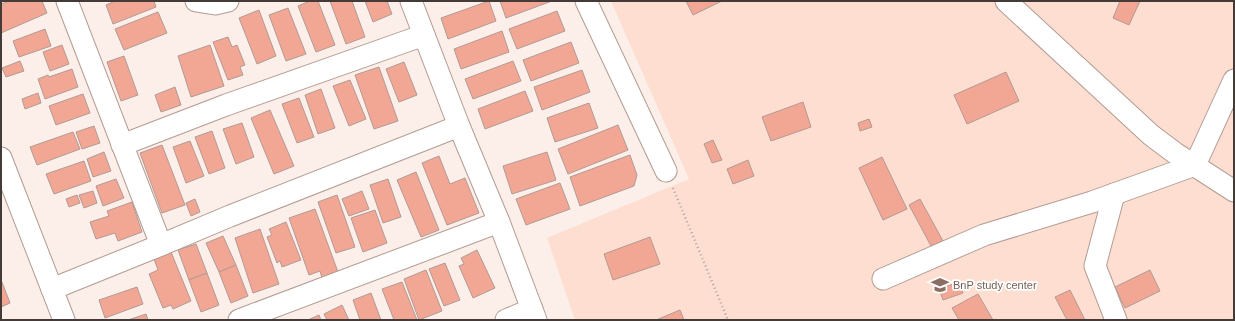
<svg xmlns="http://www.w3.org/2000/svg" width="1235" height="321" font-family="Arial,sans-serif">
<rect width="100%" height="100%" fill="#fceee8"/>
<polygon fill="#fdded1" points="611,1 1234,1 1234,320 575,320 547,238 689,179"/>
<g fill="#f2a794" stroke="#b29a94">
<polygon points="9,1 42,1 47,13 1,33 1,4"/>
<polygon points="115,1 154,1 156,7 113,24 106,5"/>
<polygon points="310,1 318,1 335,45 316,52 298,6"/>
<polygon points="330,1 352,1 365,37 346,44"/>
<polygon points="365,1 387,1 392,14 373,22"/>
<polygon points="489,1 496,21 448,39 441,18"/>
<polygon points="500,1 552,1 506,18"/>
<polygon points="686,1 722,1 693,15"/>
<polygon points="1120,1 1140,1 1129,25 1113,18"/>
<polygon points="288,8 306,54 286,61 269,15"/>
<polygon points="259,10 276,56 257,64 239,18"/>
<polygon points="557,11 565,31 517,49 509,29"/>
<polygon points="158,12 167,33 124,50 115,29"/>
<polygon points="45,29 51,46 19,57 13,41"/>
<polygon points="502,31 509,52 461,69 454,49"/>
<polygon points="228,37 232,47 237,45 245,65 240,67 243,75 228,80 213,42"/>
<polygon points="571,42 579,63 531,81 523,60"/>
<polygon points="62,45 69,64 50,71 43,52"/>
<polygon points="210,45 224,86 191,97 178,56"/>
<polygon points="124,56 138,95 121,101 107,62"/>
<polygon points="20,61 24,71 6,77 2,68"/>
<polygon points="513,61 521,81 473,99 465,79"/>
<polygon points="404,62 417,95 399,102 386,69"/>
<polygon points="379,67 398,121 374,129 355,75"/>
<polygon points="72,69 78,87 45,99 38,79 48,75 49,77"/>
<polygon points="582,70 590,92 542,110 534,87"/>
<polygon points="1006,72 1019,101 967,124 954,95"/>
<polygon points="350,80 366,119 349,126 333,86"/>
<polygon points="175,87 181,105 161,112 155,95"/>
<polygon points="321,89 335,128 318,134 305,95"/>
<polygon points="525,91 533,111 485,129 478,109"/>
<polygon points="38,93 41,103 25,109 22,99"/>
<polygon points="83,94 90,113 56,125 49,106"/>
<polygon points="299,98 314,137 297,143 282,104"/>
<polygon points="803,102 811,127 771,141 762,117"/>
<polygon points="589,103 598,128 555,142 547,118"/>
<polygon points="270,110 294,166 274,174 251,118"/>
<polygon points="869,119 872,127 860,131 858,123"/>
<polygon points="242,123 254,157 236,164 223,129"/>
<polygon points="618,125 628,150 568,174 558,149"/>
<polygon points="94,126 100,143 82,149 76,132"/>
<polygon points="212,131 225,168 209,174 195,137"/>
<polygon points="73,132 80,149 37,165 30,147"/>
<polygon points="713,140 722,160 712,163 704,144"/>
<polygon points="190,141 204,176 186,183 173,147"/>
<polygon points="162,145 185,205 162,213 140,153"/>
<polygon points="104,152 111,171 93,177 87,159"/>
<polygon points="547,152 556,180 512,194 503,166"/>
<polygon points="630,155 637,175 634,186 580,206 570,177"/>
<polygon points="439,156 450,184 465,178 479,213 447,225 422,163"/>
<polygon points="882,157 907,209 883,220 859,168"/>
<polygon points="748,160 754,176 733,184 727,169"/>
<polygon points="84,161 91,181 54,194 46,174"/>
<polygon points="416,172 439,230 421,237 397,180"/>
<polygon points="116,179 124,198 103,206 96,186"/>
<polygon points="388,179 401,217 383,223 370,185"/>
<polygon points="560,183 570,209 526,225 516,199"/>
<polygon points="93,191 97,203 84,208 79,195"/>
<polygon points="362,191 369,209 349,216 342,199"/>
<polygon points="77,195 80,203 69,207 66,199"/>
<polygon points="337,195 355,247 336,253 318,202"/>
<polygon points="195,199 200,212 191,216 186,203"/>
<polygon points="920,199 943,241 931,246 909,205"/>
<polygon points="132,202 142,232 118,241 115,233 96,239 90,222 109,216 107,211"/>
<polygon points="315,209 338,272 322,278 320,271 309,275 289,218"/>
<polygon points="375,210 387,243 363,252 351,218"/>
<polygon points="286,222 301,260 282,267 280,261 277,263 267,237 272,235 269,229"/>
<polygon points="260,229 279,284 253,293 235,238"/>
<polygon points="223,236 236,265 219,272 206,243"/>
<polygon points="650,237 660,264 613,280 604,254"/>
<polygon points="196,244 207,273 189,280 178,250"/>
<polygon points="477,250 495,288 473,298 459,266 464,264 461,258"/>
<polygon points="171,252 191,301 173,309 171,305 163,308 149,274 158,270 154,259"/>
<polygon points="445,263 460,300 444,306 429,269"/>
<polygon points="236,265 248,296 231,303 219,272"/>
<polygon points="426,270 442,311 419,320 404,279"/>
<polygon points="1150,270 1160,291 1125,308 1115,287"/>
<polygon points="207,273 219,305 201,312 189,280"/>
<polygon points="1,282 2,282 10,303 1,307"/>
<polygon points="402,282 417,320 394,320 382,289"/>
<polygon points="959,282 963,293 943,300 939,289"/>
<polygon points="137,287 143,304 105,318 99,300"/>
<polygon points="1070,290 1085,320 1067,320 1055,297"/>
<polygon points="371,293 381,320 360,320 353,300"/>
<polygon points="978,294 993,320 959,320 952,308"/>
<polygon points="342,305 349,320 327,320 324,314"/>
<polygon points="680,310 684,320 656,320"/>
<polygon points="146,314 148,320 128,320"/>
<polygon points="319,315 321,320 308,320"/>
</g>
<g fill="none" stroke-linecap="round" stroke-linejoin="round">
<g stroke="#b29c93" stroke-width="23">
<g id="minor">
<polyline points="67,1 161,245"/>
<polyline points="196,1 215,4 228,1"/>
<polyline points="411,1 459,126 499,222 536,320"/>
<polyline points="586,1 666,171"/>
<polyline points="1006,1 1151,135 1175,153 1234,191"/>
<polyline points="122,145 226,105 424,35"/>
<polyline points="1,158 64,320"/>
<polyline points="1114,194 1095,266 1116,320"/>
<polyline points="883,279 984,235 1092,202 1195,165 1234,80"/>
<polyline points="52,289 161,245 230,216 459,126"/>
<polyline points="239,320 499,222"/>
<polyline points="506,320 532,309"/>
</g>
</g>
<polyline stroke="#b2a6a1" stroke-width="2.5" stroke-dasharray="1 3" stroke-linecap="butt" points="673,188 728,320"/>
<use href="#minor" stroke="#fff" stroke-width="21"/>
</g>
<defs>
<g id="school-bare" transform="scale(1.38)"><path d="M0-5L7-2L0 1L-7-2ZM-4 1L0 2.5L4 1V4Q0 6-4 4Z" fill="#8d6e63" stroke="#fff" stroke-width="2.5" paint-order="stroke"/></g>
</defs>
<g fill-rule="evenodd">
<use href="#school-bare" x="940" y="285"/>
</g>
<g text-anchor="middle" stroke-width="3.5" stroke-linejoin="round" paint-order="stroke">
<g font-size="11" fill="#785e54" stroke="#fff" text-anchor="start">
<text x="953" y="289">BnP study center</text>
</g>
</g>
<rect width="1235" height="321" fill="none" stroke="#443a37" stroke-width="4"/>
</svg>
